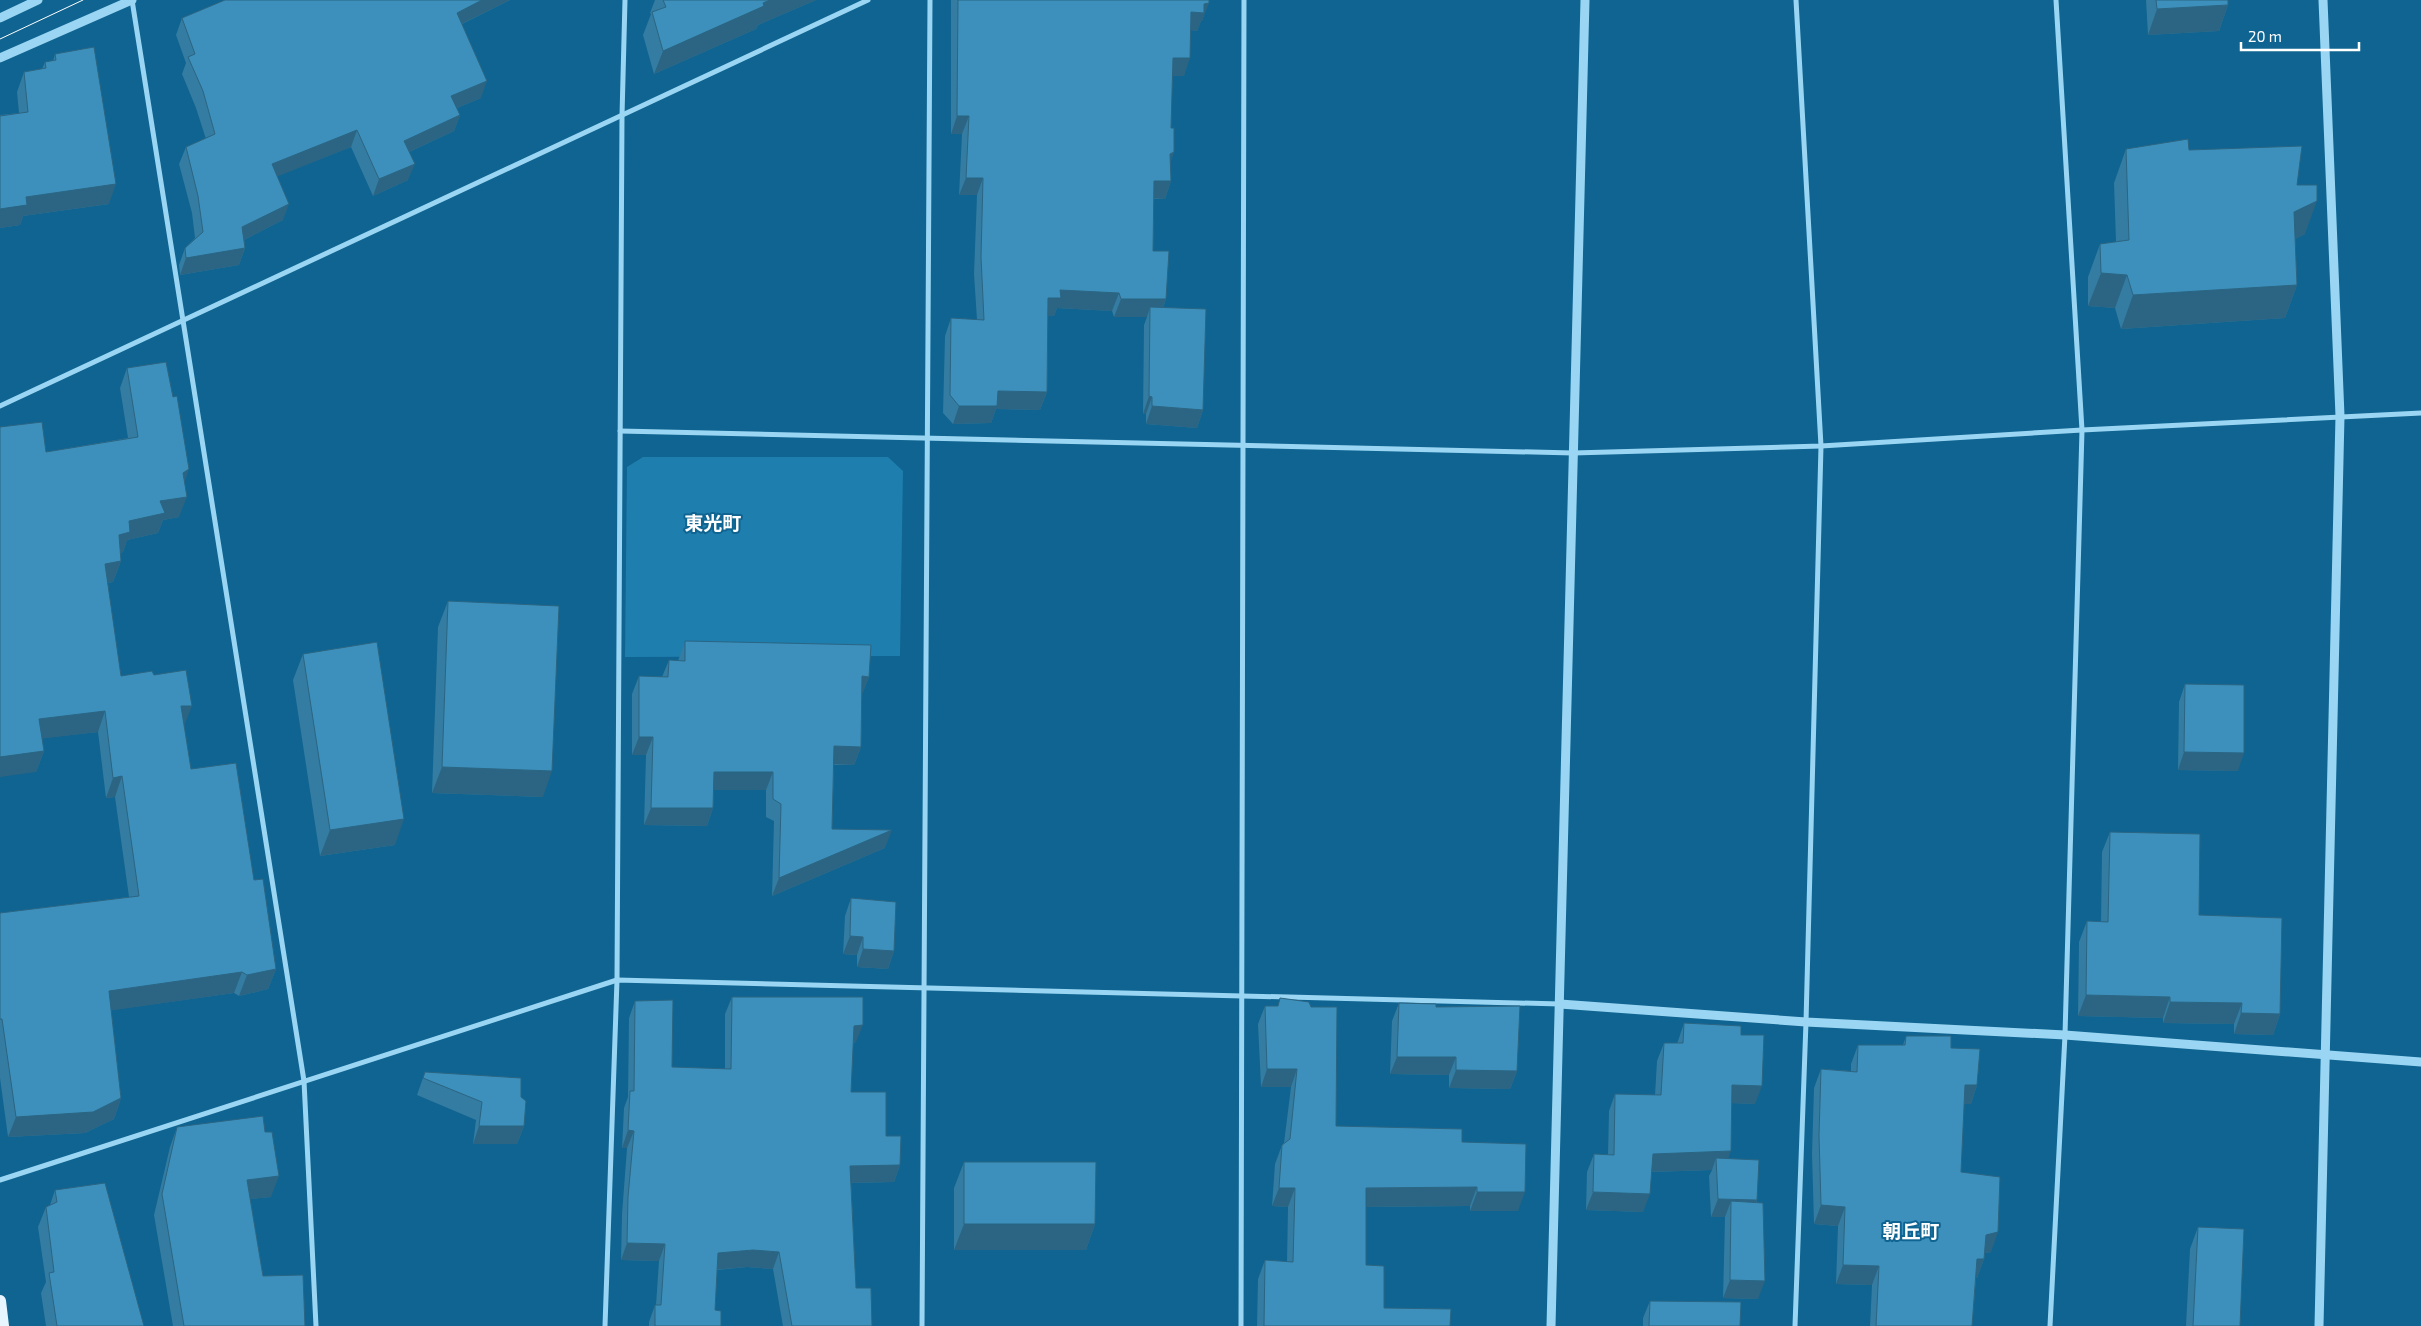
<svg xmlns="http://www.w3.org/2000/svg" width="2421" height="1326" font-family="'Exo 2','Noto Sans JP',sans-serif">
<rect width="100%" height="100%" fill="#0f6491"/>
<polygon fill="#1e7eae" points="643,457 888,457 903,471 900,656 625,657 627,467"/>
<g fill="none" stroke-linecap="round" stroke-linejoin="round">
<g stroke="#9ad6f3" stroke-width="5">
<polyline points="132,0 304,1081 316,1326"/>
<polyline points="0,406 868,0"/>
<polyline points="620,431 1573,453 1821,446 2082,430 2421,413"/>
<polyline points="0,1180 617,980 1560,1004"/>
<polyline points="605,1326 617,980 622,116 625,0"/>
<polyline points="922,1326 930,0"/>
<polyline points="1241,1326 1244,0"/>
<polyline points="1795,1326 1806,1022 1821,446 1796,0"/>
<polyline points="2050,1326 2065,1035 2082,430 2056,0"/>
</g>
<g stroke="#9ad6f3" stroke-width="9">
<polyline points="0,18 38,0"/>
<polyline points="0,58 132,0"/>
<polyline points="1560,1004 1806,1022 2065,1035 2421,1062"/>
<polyline points="1551,1326 1585,0"/>
<polyline points="2319,1326 2340,416 2323,0"/>
</g>
<polyline stroke="#e6f5ff" stroke-width="12" points="0,1301 3,1326"/>
<polyline stroke="#fff" stroke-width="1" points="0,39 83,0"/>
</g>
<g fill="#347ca1">
<polygon points="225,0 510,0 462,24 481,98 457,108 460,115 454,131 409,152 408,180 373,196 351,147 277,176 283,220 244,240 245,248 239,265 180,275 179,265 185,248 195,238 192,213 179,164 186,147 206,139 196,108 182,74 186,63 176,35 182,18"/>
<polygon points="655,0 816,0 758,25 756,29 654,74 643,35 651,14 650,13"/>
<polygon points="951,0 1209,0 1202,21 1201,21 1197,31 1191,30 1184,76 1172,76 1171,128 1174,152 1170,162 1171,181 1165,199 1154,199 1153,251 1166,299 1163,308 1203,410 1197,428 1146,424 1146,414 1143,414 1144,325 1147,317 1114,317 1112,311 1057,308 1054,316 1048,316 1047,392 1040,410 996,409 991,423 953,424 943,413 945,336 951,318 977,320 974,274 977,195 959,195 962,134 951,134"/>
<polygon points="2146,0 2228,0 2228,5 2219,31 2148,35"/>
<polygon points="55,54 109,204 23,216 20,225 0,228 0,115 19,113 17,92 24,72 42,69 45,62 53,61"/>
<polygon points="2126,149 2189,150 2297,185 2305,234 2295,239 2297,285 2285,318 2121,329 2115,308 2088,306 2088,277 2100,244 2116,242 2114,183"/>
<polygon points="127,368 184,482 179,517 163,520 158,533 127,540 123,552 120,553 121,561 113,582 107,583 121,676 184,726 191,769 254,880 276,969 268,989 239,996 234,993 111,1010 121,1098 114,1119 85,1133 8,1137 0,1078 0,913 129,897 115,797 106,798 98,732 42,738 44,751 36,772 46,452 128,438 120,388"/>
<polygon points="448,601 543,797 432,793 438,627"/>
<polygon points="685,641 869,677 862,694 861,747 854,765 834,765 832,829 885,848 772,896 774,821 766,817 766,790 714,790 713,808 707,826 644,825 646,755 632,755 632,694 639,676 662,677 669,660 678,661"/>
<polygon points="303,654 395,845 320,856 293,680"/>
<polygon points="2185,684 2238,771 2178,770 2179,702"/>
<polygon points="2110,832 2199,915 2280,1014 2273,1035 2234,1034 2234,1024 2163,1023 2163,1018 2078,1016 2079,942 2087,921 2101,922 2102,852"/>
<polygon points="851,898 894,951 888,969 857,967 857,955 843,954 845,916"/>
<polygon points="732,997 856,1042 853,1043 851,1092 886,1136 900,1165 894,1182 851,1183 856,1288 872,1326 783,1326 773,1269 747,1267 717,1270 715,1310 721,1326 649,1326 649,1322 655,1305 656,1305 659,1261 621,1260 622,1214 627,1148 622,1148 624,1108 628,1097 629,1018 635,1001 672,1067 725,1069 725,1014"/>
<polygon points="1399,1003 1436,1007 1517,1071 1510,1089 1449,1088 1449,1075 1390,1074 1392,1021"/>
<polygon points="1265,1006 1336,1126 1462,1142 1518,1211 1470,1211 1470,1206 1366,1207 1366,1265 1384,1308 1450,1326 1257,1326 1258,1279 1265,1260 1287,1262 1288,1207 1272,1206 1275,1164 1282,1145 1284,1143 1291,1087 1261,1087 1258,1024"/>
<polygon points="1684,1023 1741,1035 1755,1104 1732,1103 1728,1159 1757,1200 1757,1202 1758,1299 1723,1298 1725,1217 1711,1217 1709,1176 1712,1170 1651,1172 1643,1212 1586,1210 1587,1172 1594,1154 1608,1155 1609,1111 1615,1094 1655,1095 1657,1061 1664,1043 1677,1043 1678,1041"/>
<polygon points="1906,1036 1951,1048 1977,1085 1971,1104 1964,1104 1961,1172 1991,1252 1985,1253 1984,1259 1977,1278 1976,1278 1972,1326 1870,1326 1872,1285 1836,1284 1838,1226 1814,1224 1812,1154 1814,1088 1821,1069 1851,1071 1851,1064 1858,1045 1903,1045"/>
<polygon points="425,1072 521,1097 524,1126 517,1144 473,1144 476,1120 417,1095"/>
<polygon points="177,1127 271,1197 250,1199 263,1276 305,1326 173,1326 154,1215 170,1147"/>
<polygon points="964,1162 1095,1224 1086,1250 954,1250 954,1188"/>
<polygon points="55,1190 144,1326 46,1326 41,1293 46,1282 38,1227 46,1207 50,1205"/>
<polygon points="2198,1227 2240,1326 2186,1326 2190,1249"/>
<polygon points="1650,1301 1740,1326 1643,1326 1643,1318"/>
</g>
<g fill="#2b6583">
<polygon points="482,0 510,0 451,29 457,13"/>
<polygon points="770,0 816,0 758,25 756,29 654,74 663,51"/>
<polygon points="1204,0 1209,3 1202,21 1201,21 1197,31 1185,30 1191,12"/>
<polygon points="2228,5 2219,31 2148,35 2157,9"/>
<polygon points="1173,58 1190,58 1184,76 1166,76"/>
<polygon points="487,81 481,98 445,113 451,96"/>
<polygon points="460,115 454,131 398,157 404,141"/>
<polygon points="957,116 969,116 962,134 951,134"/>
<polygon points="357,130 351,147 266,181 272,164"/>
<polygon points="1174,152 1168,170 1170,154"/>
<polygon points="415,164 408,180 373,196 379,179"/>
<polygon points="966,178 983,178 977,195 959,195"/>
<polygon points="1154,181 1171,181 1165,199 1147,198"/>
<polygon points="116,184 109,204 23,216 20,225 0,228 0,209 26,197"/>
<polygon points="2317,201 2305,234 2282,246 2294,212"/>
<polygon points="289,204 283,220 236,244 242,227"/>
<polygon points="245,248 239,265 180,275 186,258"/>
<polygon points="2101,273 2127,275 2115,308 2088,306"/>
<polygon points="2297,285 2285,318 2121,329 2133,295"/>
<polygon points="1060,290 1119,293 1112,311 1057,308 1054,316 1042,316 1048,298"/>
<polygon points="1121,299 1166,299 1160,316 1150,307 1147,317 1114,317"/>
<polygon points="998,391 1047,392 1040,410 996,409 991,423 953,424 959,406"/>
<polygon points="1149,396 1152,397 1146,414 1143,414"/>
<polygon points="1152,406 1203,410 1197,428 1146,424"/>
<polygon points="189,469 182,490 183,473"/>
<polygon points="187,497 179,517 163,520 158,533 127,540 123,552 112,556 119,535 129,521 160,501"/>
<polygon points="121,561 113,582 97,584 105,564"/>
<polygon points="862,676 869,677 862,695 856,694"/>
<polygon points="181,706 192,706 184,726"/>
<polygon points="105,711 98,732 31,740 39,719"/>
<polygon points="639,737 653,737 646,755 632,755"/>
<polygon points="834,746 861,747 854,765 828,764"/>
<polygon points="44,751 36,772 0,777 0,757"/>
<polygon points="2184,752 2244,753 2238,771 2178,770"/>
<polygon points="442,767 552,771 543,797 432,793"/>
<polygon points="714,772 773,772 766,790 707,790"/>
<polygon points="122,776 115,797 106,798 113,778"/>
<polygon points="651,808 713,808 707,826 644,825"/>
<polygon points="404,819 395,845 320,856 330,830"/>
<polygon points="892,830 885,848 772,896 779,878"/>
<polygon points="850,936 863,937 857,955 843,954"/>
<polygon points="863,949 894,951 888,969 857,967"/>
<polygon points="276,969 268,989 239,996 247,975"/>
<polygon points="242,972 234,993 101,1012 109,991"/>
<polygon points="2086,995 2170,997 2163,1018 2078,1016"/>
<polygon points="2170,1002 2242,1003 2234,1024 2163,1023"/>
<polygon points="2241,1013 2280,1014 2273,1035 2234,1034"/>
<polygon points="863,1025 856,1042 848,1043 854,1026"/>
<polygon points="1397,1057 1456,1057 1449,1075 1390,1074"/>
<polygon points="1267,1069 1297,1069 1291,1087 1261,1087"/>
<polygon points="1456,1070 1517,1071 1510,1089 1449,1088"/>
<polygon points="1732,1085 1762,1086 1755,1104 1726,1103"/>
<polygon points="1965,1085 1977,1085 1971,1104 1958,1104"/>
<polygon points="121,1098 114,1119 85,1133 8,1137 16,1117"/>
<polygon points="479,1126 524,1126 517,1144 473,1144"/>
<polygon points="628,1130 634,1131 627,1148 622,1148"/>
<polygon points="1731,1151 1724,1169 1716,1158 1712,1170 1646,1172 1653,1154"/>
<polygon points="900,1165 894,1182 844,1183 850,1166"/>
<polygon points="279,1176 271,1197 240,1200 247,1180"/>
<polygon points="1477,1187 1470,1206 1359,1207 1366,1188"/>
<polygon points="1279,1188 1295,1188 1288,1207 1272,1206"/>
<polygon points="1477,1192 1525,1192 1518,1211 1470,1211"/>
<polygon points="1593,1192 1650,1194 1643,1212 1586,1210"/>
<polygon points="1718,1199 1757,1200 1751,1218 1731,1201 1725,1217 1711,1217"/>
<polygon points="1821,1205 1845,1207 1838,1226 1814,1224"/>
<polygon points="964,1224 1095,1224 1086,1250 954,1250"/>
<polygon points="1998,1232 1991,1252 1979,1254 1986,1235"/>
<polygon points="627,1243 665,1244 659,1261 621,1260"/>
<polygon points="753,1250 779,1252 773,1269 747,1267 712,1270 718,1253"/>
<polygon points="1977,1259 1984,1259 1977,1278 1970,1278"/>
<polygon points="1843,1265 1879,1266 1872,1285 1836,1284"/>
<polygon points="1730,1280 1765,1281 1758,1299 1723,1298"/>
</g>
<g fill="#3d90bb" stroke="#2b6583">
<polygon points="225,0 482,0 457,13 487,81 451,96 460,115 404,141 415,164 379,179 357,130 272,164 289,204 242,227 245,248 186,258 185,248 203,232 198,196 186,147 215,134 203,91 188,57 195,54 182,18"/>
<polygon points="663,0 770,0 763,3 764,6 663,51 652,12 666,7"/>
<polygon points="958,0 1209,0 1209,3 1204,4 1204,13 1191,12 1190,58 1173,58 1171,128 1174,128 1174,152 1170,154 1171,181 1154,181 1153,251 1169,251 1166,299 1121,299 1119,293 1060,290 1061,298 1048,298 1047,392 998,391 997,406 959,406 950,395 951,318 984,320 981,257 983,178 966,178 969,116 957,116"/>
<polygon points="2156,0 2228,0 2228,5 2157,9"/>
<polygon points="94,47 116,184 26,197 27,205 0,209 0,116 28,112 24,72 46,68 45,62 56,60 55,54"/>
<polygon points="2188,139 2189,150 2302,146 2297,185 2317,185 2317,201 2294,212 2297,285 2133,295 2127,275 2101,273 2100,244 2129,240 2126,149"/>
<polygon points="1150,307 1206,309 1203,410 1152,406 1152,397 1149,396"/>
<polygon points="166,362 173,397 177,396 189,469 183,473 187,497 160,501 165,513 129,521 130,532 119,535 121,561 105,564 121,676 152,671 154,675 186,670 192,706 181,706 191,769 236,763 254,880 263,879 276,969 247,975 242,972 109,991 121,1098 93,1112 16,1117 2,1019 0,1019 0,913 139,896 122,776 113,778 105,711 39,719 44,751 0,757 0,427 42,422 46,452 138,437 127,368"/>
<polygon points="448,601 559,606 552,771 442,767"/>
<polygon points="685,641 871,645 869,677 862,676 861,747 834,746 832,829 892,830 779,878 781,804 773,799 773,772 714,772 713,808 651,808 653,737 639,737 639,676 668,677 669,660 685,661"/>
<polygon points="377,642 404,819 330,830 303,654"/>
<polygon points="2185,684 2244,685 2244,753 2184,752"/>
<polygon points="2110,832 2200,834 2199,915 2282,918 2280,1014 2241,1013 2242,1003 2170,1002 2170,997 2086,995 2087,921 2108,922"/>
<polygon points="851,898 896,902 894,951 863,949 863,937 850,936"/>
<polygon points="732,997 863,997 863,1025 854,1026 851,1092 886,1092 886,1136 901,1136 900,1165 850,1166 856,1288 871,1288 872,1326 792,1326 779,1252 753,1250 718,1253 715,1310 721,1311 721,1326 655,1326 655,1305 661,1305 665,1244 627,1243 628,1197 634,1131 628,1130 630,1091 634,1091 635,1001 673,1000 672,1067 731,1069"/>
<polygon points="1280,998 1309,1002 1311,1007 1337,1007 1336,1126 1462,1129 1462,1142 1526,1144 1525,1192 1477,1192 1477,1187 1366,1188 1366,1265 1384,1266 1384,1308 1451,1309 1450,1326 1264,1326 1265,1260 1293,1262 1295,1188 1279,1188 1282,1145 1290,1139 1297,1069 1267,1069 1265,1006 1278,1006"/>
<polygon points="1399,1003 1436,1004 1436,1007 1520,1006 1517,1071 1456,1070 1456,1057 1397,1057"/>
<polygon points="1684,1023 1741,1026 1741,1035 1764,1035 1762,1086 1732,1085 1731,1151 1653,1154 1650,1194 1593,1192 1594,1154 1614,1155 1615,1094 1661,1095 1664,1043 1683,1043"/>
<polygon points="1906,1036 1951,1036 1951,1048 1980,1049 1977,1085 1965,1085 1961,1172 2000,1177 1998,1232 1986,1235 1984,1259 1977,1259 1972,1326 1876,1326 1879,1266 1843,1265 1845,1207 1821,1205 1819,1135 1821,1069 1857,1072 1858,1045 1905,1045"/>
<polygon points="425,1072 521,1078 521,1097 526,1101 524,1126 479,1126 482,1102 423,1078"/>
<polygon points="263,1116 265,1132 272,1132 279,1176 247,1180 263,1276 303,1275 305,1326 184,1326 162,1194 177,1127"/>
<polygon points="1716,1158 1759,1160 1757,1200 1718,1199"/>
<polygon points="964,1162 1096,1162 1095,1224 964,1224"/>
<polygon points="105,1183 144,1326 57,1326 49,1273 54,1272 46,1207 57,1202 55,1190"/>
<polygon points="1731,1201 1763,1203 1765,1281 1730,1280"/>
<polygon points="2198,1227 2244,1229 2240,1326 2193,1326"/>
<polygon points="1650,1301 1741,1302 1740,1326 1649,1326"/>
</g>
<g text-anchor="middle" stroke-width="4" stroke-linejoin="round" paint-order="stroke">
<g font-size="19" font-weight="bold" fill="#fff" stroke="#0f6491">
<text x="713" y="530">東光町</text>
<text x="1911" y="1238">朝丘町</text>
</g>
</g>
<path d="M2241 42v8h118v-8" fill="none" stroke="#ffffff" stroke-width="2.5"/>
<text x="2248" y="42" font-size="15" fill="#ffffff" stroke="#0f6491" stroke-width="4" paint-order="stroke">20 m</text>
</svg>
